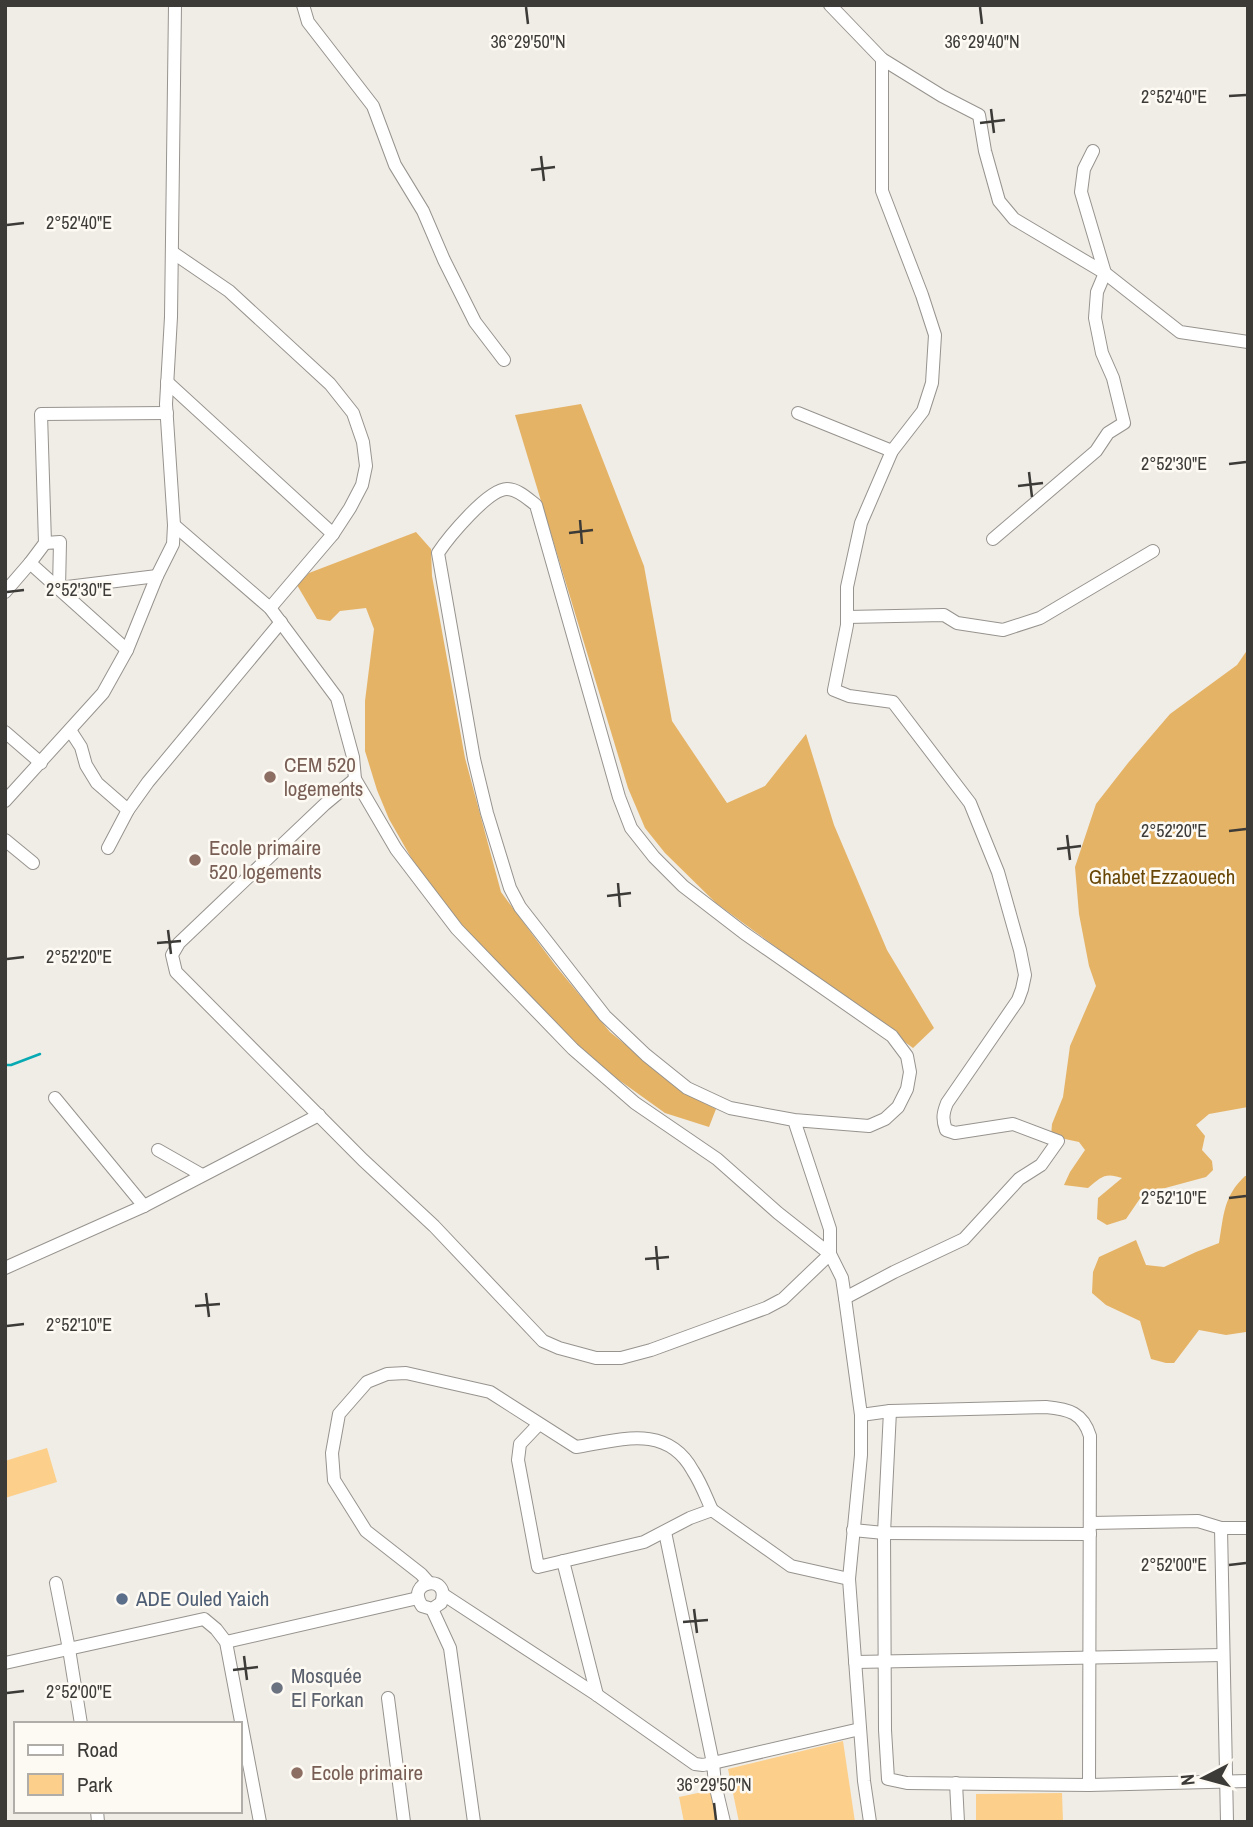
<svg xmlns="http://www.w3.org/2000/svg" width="1253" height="1827" font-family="'Archivo Narrow',sans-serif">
<rect width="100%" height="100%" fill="#f0ece6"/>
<g fill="#fccf8a">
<polygon points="47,1448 57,1482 5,1498 5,1461"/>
<polygon points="843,1741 855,1822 739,1822 728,1769"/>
<polygon points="712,1790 718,1822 684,1822 679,1797"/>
<polygon points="1062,1793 1063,1822 976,1822 976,1794"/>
</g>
<g fill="#e5b365">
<polygon points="581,404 644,566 672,721 727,803 765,786 806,734 834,825 887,950 934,1028 913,1048 716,903 665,853 645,828 628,788 515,415"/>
<polygon points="416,532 431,549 432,576 465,758 501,892 555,965 610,1032 685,1093 716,1109 709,1127 665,1113 605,1070 553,1025 449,911 413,861 389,819 377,790 365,751 365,701 374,629 366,608 340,611 330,621 317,619 297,585 309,573"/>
<path d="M 1248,649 L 1248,1107 L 1209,1114 L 1196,1125 L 1205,1136 L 1202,1150 L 1212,1161 L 1213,1170 L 1206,1177 L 1143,1194 L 1126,1219 L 1107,1225 L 1097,1219 L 1098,1198 L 1122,1178 C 1105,1172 1101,1177 1088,1188 L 1064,1185 L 1070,1172 L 1085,1150 L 1079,1142 L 1051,1136 L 1052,1124 L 1063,1097 L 1070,1046 L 1096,986 L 1089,966 L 1079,914 L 1075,867 L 1096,804 L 1128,763 L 1170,714 L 1237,665 Z"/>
<path d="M 1245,1176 L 1248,1176 L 1248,1329 L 1246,1332 L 1226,1335 L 1199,1330 L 1174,1363 L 1166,1363 L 1151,1359 L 1140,1321 L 1106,1305 L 1092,1293 L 1093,1272 L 1099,1257 L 1136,1240 L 1146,1265 L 1164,1267 L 1196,1252 L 1219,1243 C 1224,1215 1223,1197 1245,1176 Z"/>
</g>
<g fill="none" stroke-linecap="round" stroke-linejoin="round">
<polyline stroke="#07a9b2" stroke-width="2.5" points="5,1065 11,1065 40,1054"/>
<g stroke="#97938e" stroke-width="14">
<g id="minor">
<polyline points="303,5 308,22 373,106 395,165 423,211 444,260 475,322 504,360"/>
<polyline points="830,5 882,59 942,96 979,115 985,151 999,201 1014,219 1105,273 1180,332 1248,342"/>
<polyline points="172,252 229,291 330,384 353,413 363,442 366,466 362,485 350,508 333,534 270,608"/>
<polyline points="167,382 333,534"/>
<polyline points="798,413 892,451"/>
<polyline points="174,525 270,608 337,698 353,757 355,779 396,849 457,929 573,1049 635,1103 717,1159 778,1213 830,1254 842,1278 845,1298 861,1415 861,1455 849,1579 864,1781 870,1822"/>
<polyline points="993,539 1096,451 1108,433 1124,423 1113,378 1102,353 1095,318 1097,292 1105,273 1081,192 1084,169 1093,151"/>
<polyline points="45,543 60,542 59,588 157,576"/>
<polyline points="5,592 30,563"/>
<polyline points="847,617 944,615 957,623 1003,630 1040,618 1153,551"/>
<polyline points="127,650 30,563 45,543 41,414 167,413"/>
<polyline points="70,730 81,747 86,765 97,783 128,810"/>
<polyline points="5,732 41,763"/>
<path d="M 355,779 L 325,804 L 179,943 L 172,955 L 176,972 L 363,1160 L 434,1226 L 543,1341 L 559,1348 L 596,1358 L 621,1358 L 651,1350 L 766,1308 L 783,1299 L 830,1254 L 830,1229 L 794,1120 L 869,1126 L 885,1119 L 898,1107 L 907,1089 L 910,1072 L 907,1056 L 892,1036 L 744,933 L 683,886 L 654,857 L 631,828 L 619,797 L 536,505 C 528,499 518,489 507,489 C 488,489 448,538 438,553 L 474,759 L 487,813 L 510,888 L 520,907 L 605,1016 L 646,1055 L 687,1088 L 730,1108 L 794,1120"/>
<polyline points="5,801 103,693 127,650 157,576 173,544 174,525 166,404 171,317 175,5"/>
<polyline points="5,840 33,863"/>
<polyline points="108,848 128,810 148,782 281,622"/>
<polyline points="55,1098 144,1206"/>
<polyline points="158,1150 202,1175"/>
<polyline points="5,1268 144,1206 319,1115"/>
<path d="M 845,1298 L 894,1272 L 964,1239 L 1019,1179 L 1041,1165 L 1058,1141 L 1013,1124 L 955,1133 L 946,1130 C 942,1119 943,1113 947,1103 L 1018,1000 L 1022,989 L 1025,975 L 1020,950 L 998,872 L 970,803 L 893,702 L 849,696 L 834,690 L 847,625 L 847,587 L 861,523 L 892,451 L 923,411 L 932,383 L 935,335 L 922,295 L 882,191 L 882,59"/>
<polyline points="890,1411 884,1533 885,1730 888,1779 907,1783 1089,1785 1248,1781"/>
<path d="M 861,1415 L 890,1411 L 1046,1407 C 1069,1409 1083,1413 1090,1436 L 1089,1785"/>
<polyline points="539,1424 520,1444 518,1460 538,1567 644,1542 690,1518 712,1510 791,1566 849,1579"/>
<polyline points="1090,1523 1198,1521 1221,1528 1248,1528"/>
<polyline points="1221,1528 1227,1822"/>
<polyline points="853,1530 884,1533 1090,1534"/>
<polyline points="665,1532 713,1763 860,1729"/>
<polyline points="563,1561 597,1695"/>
<polyline points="56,1583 69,1649 81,1724"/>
<path d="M 429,1583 L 421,1574 L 366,1531 L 334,1480 L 332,1453 L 339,1414 L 367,1382 L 387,1374 L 406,1373 L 490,1392 L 576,1447 C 620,1440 667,1423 693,1471 C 701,1483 706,1497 712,1510"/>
<polyline points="444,1595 597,1695 695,1764 703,1765 713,1763 715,1784 724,1822"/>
<path d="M 432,1609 L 441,1603 C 452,1573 404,1580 422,1606 L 432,1609 L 450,1648 L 474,1822"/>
<polyline points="226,1642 418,1598"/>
<polyline points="855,1662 1223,1655"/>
<polyline points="5,1663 204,1619 216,1629 226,1642 260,1822"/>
<polyline points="388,1698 404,1822"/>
<polyline points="956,1783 958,1822"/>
<polyline points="97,1811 98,1822"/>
</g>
</g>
<use href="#minor" stroke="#fff" stroke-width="12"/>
</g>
<path fill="none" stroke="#3c3b38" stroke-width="2.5" d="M 526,7 L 528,24M 980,7 L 982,24M 1229,96 L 1246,95M 991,109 L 994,133M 980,123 L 1005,120M 541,156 L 544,181M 531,170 L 555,167M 7,225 L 24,223M 1229,464 L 1246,462M 1029,472 L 1032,497M 1018,486 L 1043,483M 580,520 L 582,544M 569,533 L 593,530M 7,592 L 24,590M 1229,831 L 1246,829M 1067,835 L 1070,860M 1057,849 L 1081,846M 618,883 L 620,907M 607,896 L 631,893M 168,930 L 171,954M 157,943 L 181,941M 7,959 L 24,957M 1229,1198 L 1246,1196M 656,1246 L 658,1270M 645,1259 L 669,1257M 206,1293 L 209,1317M 195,1306 L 220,1304M 7,1326 L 24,1324M 1229,1565 L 1246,1563M 694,1609 L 697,1633M 683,1622 L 708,1620M 244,1656 L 247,1680M 233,1670 L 258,1667M 7,1693 L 24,1691M 714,1803 L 716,1820"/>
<g fill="#8d6e63" stroke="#fdf9f3" stroke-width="2.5">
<circle cx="270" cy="777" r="7"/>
<circle cx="195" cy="860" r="7"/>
<circle cx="297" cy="1773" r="7"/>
</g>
<circle fill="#5c6f8a" stroke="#fdf9f3" stroke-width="2.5" cx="122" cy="1599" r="7"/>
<circle fill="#6b7280" stroke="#fdf9f3" stroke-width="2.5" cx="277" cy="1688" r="7"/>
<g text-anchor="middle" stroke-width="5" stroke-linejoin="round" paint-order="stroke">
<g font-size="21" fill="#785e54" stroke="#fdf9f3" text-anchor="start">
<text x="284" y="772">CEM 520<tspan x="284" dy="24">logements</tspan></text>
<text x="209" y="855">Ecole primaire<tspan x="209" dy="24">520 logements</tspan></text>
<text x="311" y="1780">Ecole primaire</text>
</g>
<g font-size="21" fill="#684706" stroke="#fdf9f3">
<text x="1162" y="884">Ghabet Ezzaouech</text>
</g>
<g font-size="21" fill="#4e5e75" stroke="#fdf9f3" text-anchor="start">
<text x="136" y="1606">ADE Ouled Yaich</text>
</g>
<g font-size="21" fill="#5b616d" stroke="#fdf9f3" text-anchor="start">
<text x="291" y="1683">Mosquée<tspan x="291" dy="24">El Forkan</tspan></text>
</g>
</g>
<g font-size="18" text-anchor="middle" fill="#3c3b38" stroke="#fdf9f3" stroke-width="5" stroke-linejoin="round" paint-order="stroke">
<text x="528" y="48">36°29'50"N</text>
<text x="982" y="48">36°29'40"N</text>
<text x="1174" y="103">2°52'40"E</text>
<text x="79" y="229">2°52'40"E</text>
<text x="1174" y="470">2°52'30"E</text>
<text x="79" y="596">2°52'30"E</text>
<text x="1174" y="837">2°52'20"E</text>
<text x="79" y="963">2°52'20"E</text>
<text x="1174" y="1204">2°52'10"E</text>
<text x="79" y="1331">2°52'10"E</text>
<text x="1174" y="1571">2°52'00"E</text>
<text x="79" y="1698">2°52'00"E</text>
<text x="714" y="1791">36°29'50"N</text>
</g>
<rect width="1253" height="1827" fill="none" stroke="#3c3b38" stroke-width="14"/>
<rect x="14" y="1722" width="228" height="91" fill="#fdf9f3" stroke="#b0ada8" stroke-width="2"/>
<rect x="28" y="1745" width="35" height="10" fill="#ffffff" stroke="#b0ada8" stroke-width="2"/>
<text x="77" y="1757" font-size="21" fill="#3c3b38">Road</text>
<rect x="28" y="1774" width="35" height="21" fill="#fccf8a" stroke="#b0ada8" stroke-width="2"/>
<text x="77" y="1792" font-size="21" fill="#3c3b38">Park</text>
<g transform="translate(1204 1778) rotate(264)" stroke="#fdf9f3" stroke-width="5" paint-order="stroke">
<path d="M0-5L12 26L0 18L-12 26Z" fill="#3c3b38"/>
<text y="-10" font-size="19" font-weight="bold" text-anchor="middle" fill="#3c3b38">N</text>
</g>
</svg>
